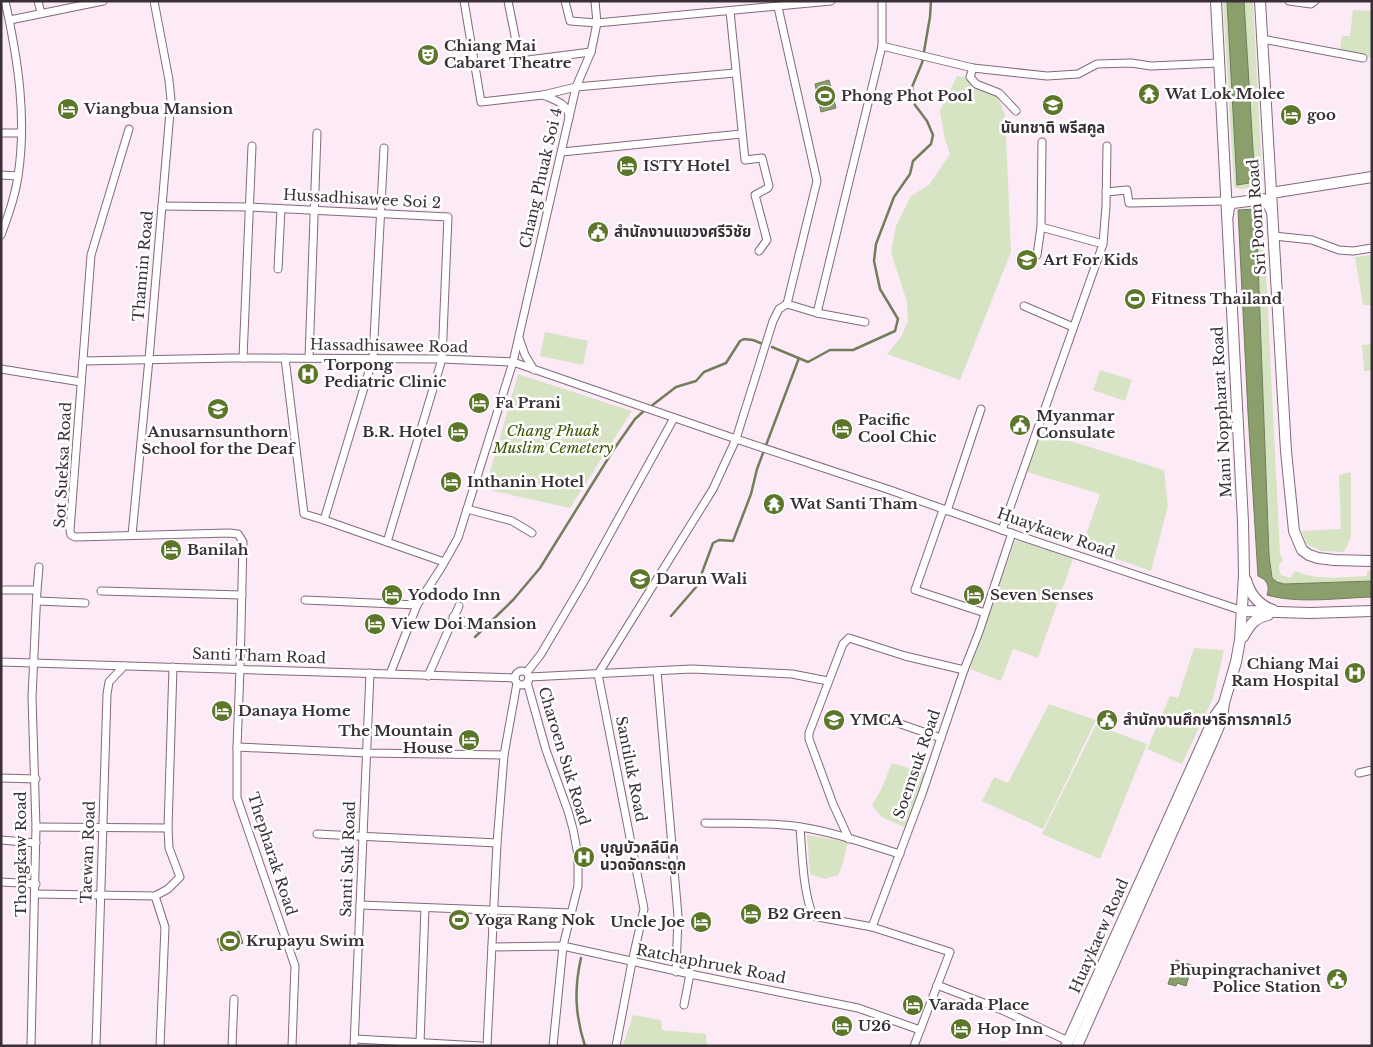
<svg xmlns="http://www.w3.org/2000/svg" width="1373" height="1047" font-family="'Libre Baskerville','Noto Sans Thai',serif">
<rect width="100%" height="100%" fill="#fceaf7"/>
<g fill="#d6e4c4">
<path d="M 1223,1 L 1253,1 L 1262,172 L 1257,186 C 1250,188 1241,191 1234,187 Z"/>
<polygon points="1353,10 1372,11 1372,58 1340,51 1342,36 1350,36"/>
<path d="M 957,76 C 989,81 993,84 1005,114 L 1011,252 L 960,380 L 887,354 L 901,337 L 908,321 L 907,302 L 891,252 L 896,226 L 911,196 L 929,185 L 950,154 L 945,139 L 940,111 Z"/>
<path d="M 1256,211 L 1263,211 L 1280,553 L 1283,560 C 1278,565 1278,568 1281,575 L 1290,578 L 1295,571 C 1318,581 1343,577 1367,576 L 1367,571 L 1372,571 L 1372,581 L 1284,584 L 1277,582 L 1272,578 L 1269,555 Z"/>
<polygon points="1372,255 1372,305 1363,305 1355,257"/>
<polygon points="545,332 588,341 583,365 540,356"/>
<polygon points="1372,344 1372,371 1364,371 1362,345"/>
<polygon points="1100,370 1132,380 1125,401 1093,390"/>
<polygon points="518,374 632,411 570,508 485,489"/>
<polygon points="1041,432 1164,470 1168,506 1151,571 1082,547 1100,494 1027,472"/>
<polygon points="1351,472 1351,537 1344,552 1321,551 1306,544 1302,531 1341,529 1339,475"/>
<polygon points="1016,538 1073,559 1038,658 1013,649 1001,681 970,669"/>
<polygon points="1194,648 1224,650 1213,698 1182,764 1147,749 1170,696 1178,698"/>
<polygon points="1049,704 1096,720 1043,829 982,801 994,777 1008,783"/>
<polygon points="1096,725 1147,744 1100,859 1042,834"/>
<polygon points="892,763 925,773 906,828 882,817 872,805 881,790"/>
<polygon points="807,835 848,842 842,866 838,875 825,879 810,874"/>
<polygon points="633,1015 661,1020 662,1030 706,1034 707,1046 623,1045"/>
</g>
<g fill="#8b9f6c" stroke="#737d5c">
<polygon points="1227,1 1244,1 1255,182 1237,185"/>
<polygon points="829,80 836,108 821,112 815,84"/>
<path d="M 1256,209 L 1269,555 L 1272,578 L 1277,582 L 1284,584 L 1372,581 L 1372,597 C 1339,598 1298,604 1267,595 C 1270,585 1267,580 1258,576 L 1248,413 L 1238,210 Z"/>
<polygon points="239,931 243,943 221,951 217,939"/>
<polygon points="1176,960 1192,965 1186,986 1177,983 1176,986 1168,984"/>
</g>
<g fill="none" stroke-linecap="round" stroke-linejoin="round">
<g stroke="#737d5c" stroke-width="2.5">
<polyline points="772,347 808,362 830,350 853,350 895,331 898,319 880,289 874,261 876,244 894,197 910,174 913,161 931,144 933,135 927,121 915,105 912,87 922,63 930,17 931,1"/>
<polyline points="650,407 676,387 696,381 704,372 726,363 740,341 744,339 753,340 763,344"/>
<polyline points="671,616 697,586 713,543 719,540 733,541 751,494 757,469 799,358"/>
<polyline points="475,637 513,600 540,568 614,449 635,419 645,410"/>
<path d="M 581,958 C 574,989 575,1015 585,1046"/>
</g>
<g stroke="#83697c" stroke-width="9">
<g id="street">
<polyline points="38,1 41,13"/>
<polyline points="464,1 481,102 543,95 576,87 735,73"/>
<polyline points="508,1 520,61 591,52"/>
<polyline points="565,1 570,21 597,23 831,1"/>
<polyline points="1289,1 1311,4 1315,1"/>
<polyline points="778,7 817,181 787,304"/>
<polyline points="730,11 745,160 762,158 769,186 768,188 755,195 767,240 759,251"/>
<polyline points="10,20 103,1"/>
<polyline points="1262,39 1363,58"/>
<polyline points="882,46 973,68 1047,76 1078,74 1097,64 1131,63 1151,66 1219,63"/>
<polyline points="973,68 970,77 976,84 999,93 1016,111"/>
<path d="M 543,95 C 554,100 568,103 569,117"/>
<polyline points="129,129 91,255 70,530 71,535 75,537 229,533 238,534 243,542 240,669 237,747 237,798 295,966 292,1046"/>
<polyline points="1,133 21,133"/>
<polyline points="562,152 741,134"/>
<polyline points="1,175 18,176"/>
<polyline points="1106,192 1127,190 1129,203 1226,201"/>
<polyline points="162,206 250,207 448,217 442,359 387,542"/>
<polyline points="1041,227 1103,244"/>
<path d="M 1,235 C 8,216 15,197 18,176 C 27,118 18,59 5,1"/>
<polyline points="1274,236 1312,240 1339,250 1353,251 1372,248"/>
<polyline points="1037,255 1041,227 1042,142"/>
<polyline points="278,269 281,209"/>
<polyline points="787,304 817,313 882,46 882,1"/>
<polyline points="1024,306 1073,327"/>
<polyline points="817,313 865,322"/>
<polyline points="519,338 525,355 534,370"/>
<polyline points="243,358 252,146"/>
<polyline points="285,358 304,514 324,520 444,562"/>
<polyline points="309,358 317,133"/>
<polyline points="83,361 232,358 442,359 513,362 736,439 890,490 1002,530 1243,611"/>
<polyline points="1,369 81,382"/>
<polyline points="467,509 512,521 532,533"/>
<polyline points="943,510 915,590 985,613"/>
<polyline points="947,511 981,409"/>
<polyline points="324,520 373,358 384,148"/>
<polyline points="1002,530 1103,244 1106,206 1107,146"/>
<polyline points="132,535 149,359 171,100 169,80 154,1"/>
<polyline points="1,590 37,590 32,697 36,827 31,1046"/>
<polyline points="37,590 39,567"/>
<polyline points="101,591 242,595"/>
<polyline points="305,600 417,605"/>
<polyline points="37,601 85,603"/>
<polyline points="453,617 479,628"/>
<polyline points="1,662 515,678"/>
<polyline points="657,671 678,916 676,972"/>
<circle cx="522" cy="678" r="7"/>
<polyline points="527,672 541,654 584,581 674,418"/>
<polyline points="390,674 417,605 441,568 458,538 513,362 576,87 591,52 597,23 595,1"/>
<polyline points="428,676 459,606"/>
<polyline points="529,677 692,669 792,674 828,681"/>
<polyline points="527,682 546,750 568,811 573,829 578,855 578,886 563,946 553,1046"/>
<polyline points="889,720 941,738"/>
<polyline points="237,747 367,753 504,755"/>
<polyline points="1359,773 1372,770"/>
<polyline points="1,778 36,779"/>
<path d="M 705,823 C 736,824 769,822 800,827 C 834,832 867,844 900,854"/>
<polyline points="36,827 168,828"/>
<path d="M 800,827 C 802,853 803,892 813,916 L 872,927 L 950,952 L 914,1046"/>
<polyline points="317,834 497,843"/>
<polyline points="849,839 833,804 809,739 809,733 843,644 849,638 905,656 964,670"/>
<polyline points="1,840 36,843"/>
<polyline points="1,882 36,884"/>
<polyline points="36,894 155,896 168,889 180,877 169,848 168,828 173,667"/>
<polyline points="155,896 165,927 160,1046"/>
<polyline points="360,905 571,913"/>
<polyline points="872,927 922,794 964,670 979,632 1012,533"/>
<polyline points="492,947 563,946 690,974 858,1008 920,1030"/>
<polyline points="937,985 1002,1010 1068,1041"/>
<polyline points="684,1005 690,974"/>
<polyline points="355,1039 481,1046"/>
<polyline points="420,1043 425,908"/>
<polyline points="96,1046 107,694 109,682 124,666"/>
<polyline points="232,1046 234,999"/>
<polyline points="354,1046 370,673"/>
<polyline points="487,1046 497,843 504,755 517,683"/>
<polyline points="616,1046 632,962 644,909 598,674 713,489 736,439 773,321 779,309 787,304"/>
</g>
</g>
<g stroke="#83697c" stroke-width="12">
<g id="secondary">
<polyline points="1260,1 1286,451 1294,531 1302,550 1309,555 1318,558 1334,560 1372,561"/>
<polyline points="1271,193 1372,177"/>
<polyline points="1228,215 1229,207 1233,203 1263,199 1267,202 1271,210"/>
<path d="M 1246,580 C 1250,594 1258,605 1273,610"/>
<polyline points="1243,611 1310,613 1372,611"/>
<path d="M 1243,637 C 1250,625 1254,618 1268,615"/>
<polyline points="1066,1046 1215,716 1222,706"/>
<polyline points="1077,1046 1211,745 1222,719 1224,703 1236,662 1240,640 1244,575 1243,522 1216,1"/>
</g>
</g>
<use href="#street" stroke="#fff" stroke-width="7"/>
<use href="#secondary" stroke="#fff" stroke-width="10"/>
</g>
<defs>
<g id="theatre-disc" transform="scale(1.125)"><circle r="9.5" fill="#5c762a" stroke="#fff"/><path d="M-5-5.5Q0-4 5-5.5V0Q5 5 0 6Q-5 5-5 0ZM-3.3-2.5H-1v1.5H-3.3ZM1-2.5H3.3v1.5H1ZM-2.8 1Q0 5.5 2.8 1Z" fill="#fff"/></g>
<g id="temple-disc" transform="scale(1.125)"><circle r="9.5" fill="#5c762a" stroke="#fff"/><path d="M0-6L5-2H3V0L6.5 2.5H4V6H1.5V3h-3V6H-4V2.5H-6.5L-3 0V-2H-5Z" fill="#fff"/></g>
<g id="stadium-disc" transform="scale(1.125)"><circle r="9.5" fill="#5c762a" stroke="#fff"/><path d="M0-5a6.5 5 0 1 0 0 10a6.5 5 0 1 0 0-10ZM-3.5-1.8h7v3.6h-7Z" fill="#fff"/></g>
<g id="school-disc" transform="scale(1.125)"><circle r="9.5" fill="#5c762a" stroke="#fff"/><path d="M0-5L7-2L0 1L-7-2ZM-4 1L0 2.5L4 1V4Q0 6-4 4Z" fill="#fff"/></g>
<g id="hotel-disc" transform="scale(1.125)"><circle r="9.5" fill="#5c762a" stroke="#fff"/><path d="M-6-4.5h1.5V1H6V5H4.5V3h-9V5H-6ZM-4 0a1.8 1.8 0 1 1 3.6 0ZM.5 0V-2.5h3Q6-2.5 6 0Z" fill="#fff"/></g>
<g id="civic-disc" transform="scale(1.125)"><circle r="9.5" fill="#5c762a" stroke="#fff"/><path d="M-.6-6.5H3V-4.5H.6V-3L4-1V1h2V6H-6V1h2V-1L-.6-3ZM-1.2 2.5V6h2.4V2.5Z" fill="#fff"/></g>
<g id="hospital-disc" transform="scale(1.125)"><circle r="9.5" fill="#5c762a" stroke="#fff"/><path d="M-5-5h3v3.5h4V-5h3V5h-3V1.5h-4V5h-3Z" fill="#fff"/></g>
</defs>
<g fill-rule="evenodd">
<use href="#theatre-disc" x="428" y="55"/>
<use href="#temple-disc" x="1149" y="94"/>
<use href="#stadium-disc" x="825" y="96"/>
<use href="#school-disc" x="1053" y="105"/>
<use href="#hotel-disc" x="68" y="109"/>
<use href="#hotel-disc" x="1291" y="115"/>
<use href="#hotel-disc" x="627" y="166"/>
<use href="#civic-disc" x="598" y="232"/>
<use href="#school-disc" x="1027" y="260"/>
<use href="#stadium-disc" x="1135" y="299"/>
<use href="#hospital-disc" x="308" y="374"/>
<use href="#hotel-disc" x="479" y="403"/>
<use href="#school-disc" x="218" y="409"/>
<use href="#civic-disc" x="1020" y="425"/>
<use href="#hotel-disc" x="842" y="429"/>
<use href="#hotel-disc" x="458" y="432"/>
<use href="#hotel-disc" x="451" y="482"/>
<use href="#temple-disc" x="774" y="504"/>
<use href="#hotel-disc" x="171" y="550"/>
<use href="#school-disc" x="640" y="579"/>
<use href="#hotel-disc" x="392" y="595"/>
<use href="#hotel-disc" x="974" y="595"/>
<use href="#hotel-disc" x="375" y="624"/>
<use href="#hospital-disc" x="1355" y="673"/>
<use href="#hotel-disc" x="222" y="711"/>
<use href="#school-disc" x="834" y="720"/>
<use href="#civic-disc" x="1107" y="720"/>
<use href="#hotel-disc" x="469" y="740"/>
<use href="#hospital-disc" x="584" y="857"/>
<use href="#hotel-disc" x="751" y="914"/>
<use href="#stadium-disc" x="459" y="920"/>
<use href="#hotel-disc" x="701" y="922"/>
<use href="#stadium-disc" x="230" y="941"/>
<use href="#civic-disc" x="1337" y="979"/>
<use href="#hotel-disc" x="913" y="1005"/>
<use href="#hotel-disc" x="842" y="1026"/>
<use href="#hotel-disc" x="961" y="1029"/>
</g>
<g text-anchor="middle" stroke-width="5" stroke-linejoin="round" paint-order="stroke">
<g font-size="15" font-weight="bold" fill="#3a2f37" stroke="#fff" text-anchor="start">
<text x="444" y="51">Chiang Mai<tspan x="444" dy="17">Cabaret Theatre</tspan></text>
<text x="1165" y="99">Wat Lok Molee</text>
<text x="841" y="101">Phong Phot Pool</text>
<text x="84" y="114">Viangbua Mansion</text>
<text x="1307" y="120">goo</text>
<text x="1053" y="133" text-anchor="middle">นันทชาติ พรีสคูล</text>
<text x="643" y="171">ISTY Hotel</text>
<text x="614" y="237">สำนักงานแขวงศรีวิชัย</text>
<text x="1043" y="265">Art For Kids</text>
<text x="1151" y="304">Fitness Thailand</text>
<text x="324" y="370">Torpong<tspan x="324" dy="17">Pediatric Clinic</tspan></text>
<text x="495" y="408">Fa Prani</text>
<text x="1036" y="421">Myanmar<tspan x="1036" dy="17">Consulate</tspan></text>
<text x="858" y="425">Pacific<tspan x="858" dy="17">Cool Chic</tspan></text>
<text x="218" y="437" text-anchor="middle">Anusarnsunthorn<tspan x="218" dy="17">School for the Deaf</tspan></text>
<text x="442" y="437" text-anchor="end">B.R. Hotel</text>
<text x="467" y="487">Inthanin Hotel</text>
<text x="790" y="509">Wat Santi Tham</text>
<text x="187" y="555">Banilah</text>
<text x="656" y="584">Darun Wali</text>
<text x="408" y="600">Yododo Inn</text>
<text x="990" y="600">Seven Senses</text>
<text x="391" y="629">View Doi Mansion</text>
<text x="1339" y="669" text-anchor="end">Chiang Mai<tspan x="1339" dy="17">Ram Hospital</tspan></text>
<text x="238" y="716">Danaya Home</text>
<text x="850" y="725">YMCA</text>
<text x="1123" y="725">สำนักงานศึกษาธิการภาค15</text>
<text x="453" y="736" text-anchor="end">The Mountain<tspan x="453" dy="17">House</tspan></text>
<text x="600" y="853">บุญบัวคลีนิค<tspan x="600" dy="17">นวดจัดกระดูก</tspan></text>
<text x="767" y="919">B2 Green</text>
<text x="475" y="925">Yoga Rang Nok</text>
<text x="685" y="927" text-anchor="end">Uncle Joe</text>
<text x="246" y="946">Krupayu Swim</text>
<text x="1321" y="975" text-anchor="end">Phupingrachanivet<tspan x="1321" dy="17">Police Station</tspan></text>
<text x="929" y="1010">Varada Place</text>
<text x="858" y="1031">U26</text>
<text x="977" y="1034">Hop Inn</text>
</g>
<g font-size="15" fill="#3a2f37" stroke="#fff">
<text transform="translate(541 178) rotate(-77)" y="5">Chang Phuak Soi 4</text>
<text transform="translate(362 199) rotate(3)" y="5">Hussadhisawee Soi 2</text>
<text transform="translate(1257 217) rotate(-94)" y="5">Sri Poom Road</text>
<text transform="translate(143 266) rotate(-85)" y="5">Thannin Road</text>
<text transform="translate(389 346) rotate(1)" y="5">Hassadhisawee Road</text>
<text transform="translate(1222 412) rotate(-93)" y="5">Mani Noppharat Road</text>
<text transform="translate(63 465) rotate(-87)" y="5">Sot Sueksa Road</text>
<text transform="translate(1056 533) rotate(19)" y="5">Huaykaew Road</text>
<text transform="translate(259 656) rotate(2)" y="5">Santi Tham Road</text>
<text transform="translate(564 756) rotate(73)" y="5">Charoen Suk Road</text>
<text transform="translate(917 764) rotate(-71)" y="5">Soemsuk Road</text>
<text transform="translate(631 769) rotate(79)" y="5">Santiluk Road</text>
<text transform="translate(88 852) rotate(-88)" y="5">Taewan Road</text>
<text transform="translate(21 854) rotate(-90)" y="5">Thongkaw Road</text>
<text transform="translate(272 854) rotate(72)" y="5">Thepharak Road</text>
<text transform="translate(348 859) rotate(-88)" y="5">Santi Suk Road</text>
<text transform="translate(1099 936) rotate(-66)" y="5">Huaykaew Road</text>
<text transform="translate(711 964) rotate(11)" y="5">Ratchaphruek Road</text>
</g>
<g font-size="15" font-style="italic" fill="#3c5300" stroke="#fff">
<text x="553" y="436">Chang Phuak<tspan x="553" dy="17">Muslim Cemetery</tspan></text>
</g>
</g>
<rect width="1373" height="1047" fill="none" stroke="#3a2f37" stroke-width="5"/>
</svg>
